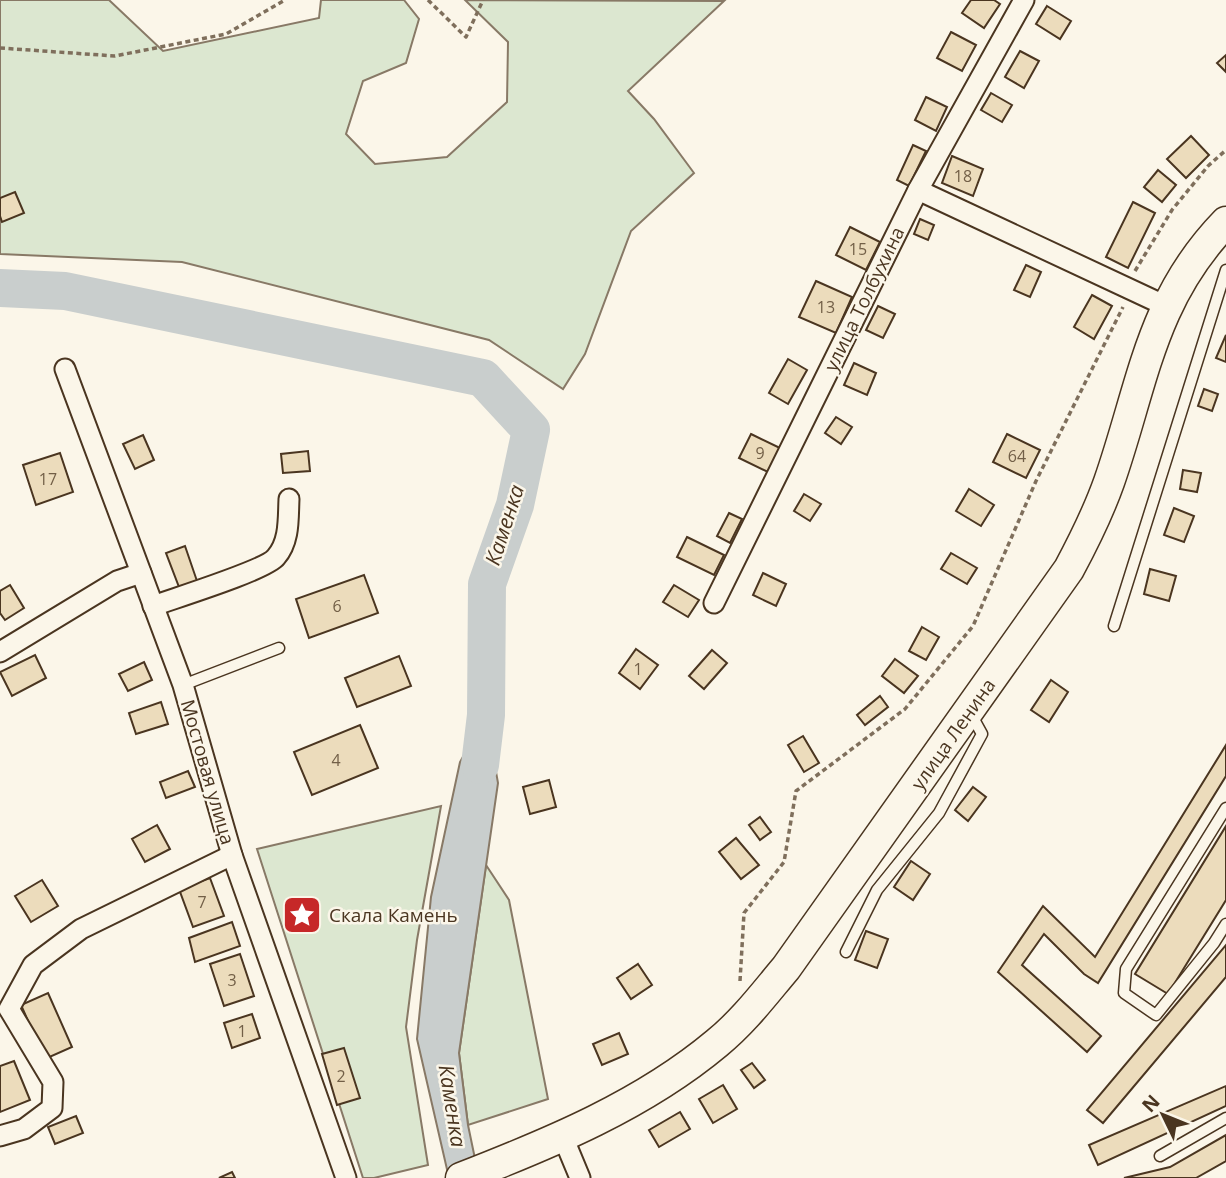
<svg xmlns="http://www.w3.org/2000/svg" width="1226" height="1178" font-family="'Open Sans',sans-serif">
<rect width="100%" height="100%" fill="#fbf6e9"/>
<g fill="#dce7d0" stroke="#887966" stroke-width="2">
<polygon points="0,0 109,0 163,51 319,18 321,0 404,0 419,19 406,63 363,81 346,134 375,164 447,157 507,102 508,42 465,0 724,1 628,91 654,119 694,173 631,231 585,354 563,389 489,340 182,262 0,254"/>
<polygon points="441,806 417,940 406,1027 428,1165 374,1178 363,1178 257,849"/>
<polygon points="486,865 509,900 548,1099 468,1125 459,1053"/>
</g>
<polygon fill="#c9cecd" stroke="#887966" stroke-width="2" points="486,715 498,783 459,1053 468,1125 479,1178 449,1178 417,1039 431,897 460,762"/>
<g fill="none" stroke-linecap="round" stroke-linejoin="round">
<polyline stroke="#c9cecd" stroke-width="38" points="0,288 65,291 483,378 531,430 515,505 487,584 486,715 480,765"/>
</g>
<g fill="#ecdcbc" stroke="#4a3520" stroke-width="2">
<polygon points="971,0 994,0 1000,4 984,28 962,13"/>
<polygon points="1047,6 1071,21 1060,39 1036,24"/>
<polygon points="951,32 976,45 962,71 937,58"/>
<polygon points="1020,51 1039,61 1024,88 1005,77"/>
<polygon points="1226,55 1226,72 1217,63"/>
<polygon points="991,93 1012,105 1002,122 981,110"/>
<polygon points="926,97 947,107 936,131 915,120"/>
<polygon points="1191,136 1209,155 1186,178 1167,159"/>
<polygon points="913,145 926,151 909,186 897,180"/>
<polygon points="952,156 983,169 973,196 942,183"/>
<polygon points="1158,170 1176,185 1162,202 1144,187"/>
<polygon points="15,192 24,213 2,222 0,216 0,198"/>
<polygon points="1133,202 1155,213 1128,268 1106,257"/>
<polygon points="920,219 934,225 928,240 914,234"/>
<polygon points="850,227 880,242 866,270 836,255"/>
<polygon points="1026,265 1041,272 1030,297 1014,290"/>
<polygon points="816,281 852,297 836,333 799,317"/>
<polygon points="1092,295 1112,306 1094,339 1074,327"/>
<polygon points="878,306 895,314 883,338 866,330"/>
<polygon points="1226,335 1226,362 1216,358"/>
<polygon points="788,359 807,370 788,404 769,393"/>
<polygon points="854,363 876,373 867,395 844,385"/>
<polygon points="1204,389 1218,394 1212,411 1198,406"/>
<polygon points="836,417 852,427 841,444 825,433"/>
<polygon points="751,434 780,448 768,472 739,458"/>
<polygon points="1007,434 1040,450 1026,478 993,462"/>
<polygon points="143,435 154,460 135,469 123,444"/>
<polygon points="308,451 310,471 283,473 281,454"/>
<polygon points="60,453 73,492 36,505 23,465"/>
<polygon points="1183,470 1201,473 1197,492 1180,489"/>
<polygon points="969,489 994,505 981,526 956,511"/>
<polygon points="804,494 821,504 810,521 794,511"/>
<polygon points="1174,508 1194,516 1184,542 1164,535"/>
<polygon points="729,513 742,519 730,543 717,536"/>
<polygon points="687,537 724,555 714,575 677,557"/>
<polygon points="185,546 197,581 179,587 166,553"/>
<polygon points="951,553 977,568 967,584 941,569"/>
<polygon points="1150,569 1176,576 1169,601 1144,594"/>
<polygon points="763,573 786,584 776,606 753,595"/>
<polygon points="364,575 378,613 309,638 296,599"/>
<polygon points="10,585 24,608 5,620 0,613 0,591"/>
<polygon points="674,585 699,600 688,617 663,602"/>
<polygon points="922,627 939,637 926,660 909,651"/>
<polygon points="636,649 658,665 640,689 619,673"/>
<polygon points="712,650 727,663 704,689 689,676"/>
<polygon points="35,655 46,678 12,696 0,672"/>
<polygon points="399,656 411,686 357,707 345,678"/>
<polygon points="895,659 918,676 904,693 882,676"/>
<polygon points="144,662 152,680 128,691 119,674"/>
<polygon points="1051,680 1068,692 1049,722 1031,710"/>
<polygon points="880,696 888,707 865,725 857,715"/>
<polygon points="161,702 168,724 136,734 129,713"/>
<polygon points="360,725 378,768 312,795 294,752"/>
<polygon points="803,736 819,763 804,772 788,745"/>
<polygon points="1226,745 1226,776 1098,983 1084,974 1044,934 1022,965 1101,1036 1087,1052 998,972 1043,906 1095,957"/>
<polygon points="188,771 195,787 166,798 160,782"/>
<polygon points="549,780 556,807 530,814 523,787"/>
<polygon points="973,787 986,797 968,821 955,810"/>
<polygon points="760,817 771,832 760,840 749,825"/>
<polygon points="157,825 170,849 145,862 132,839"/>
<polygon points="1226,826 1226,900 1168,994 1135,974"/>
<polygon points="736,838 759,865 741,879 719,852"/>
<polygon points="911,861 930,874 913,900 894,887"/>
<polygon points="210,878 224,916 193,927 179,889"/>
<polygon points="42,880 58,906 31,922 15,896"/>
<polygon points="232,922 240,946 195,962 189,938"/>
<polygon points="866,931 888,939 877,968 855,960"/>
<polygon points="1226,945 1226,977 1103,1123 1087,1110"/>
<polygon points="240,954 254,996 224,1006 210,964"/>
<polygon points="638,964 652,985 631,999 617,978"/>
<polygon points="48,993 72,1047 45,1059 21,1005"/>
<polygon points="252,1014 260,1038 232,1048 224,1023"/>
<polygon points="619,1033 628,1054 602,1065 593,1044"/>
<polygon points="344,1048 360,1098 337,1105 322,1054"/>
<polygon points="14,1061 30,1100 0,1112 0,1066"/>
<polygon points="752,1063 765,1080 754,1088 741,1070"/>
<polygon points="723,1085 737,1109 713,1123 699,1099"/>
<polygon points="1226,1086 1226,1106 1098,1165 1089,1145"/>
<polygon points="680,1112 690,1129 659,1147 649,1130"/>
<polygon points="76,1116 83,1133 55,1144 48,1127"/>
<polygon points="1226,1135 1226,1161 1196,1178 1124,1178 1170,1167"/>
<polygon points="232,1172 235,1178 219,1178"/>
</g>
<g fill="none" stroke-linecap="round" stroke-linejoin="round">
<g stroke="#4a3520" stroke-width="13">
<g id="lane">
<polyline points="1114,626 1226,270"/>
<polyline points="183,685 279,648"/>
<polyline points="1226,808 1126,969 1124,993 1156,1015 1214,943 1226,924"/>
<polyline points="846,952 877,890 939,813 982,734 971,714"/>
<polyline points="1160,1156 1226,1118"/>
</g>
</g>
<g stroke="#4a3520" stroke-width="23">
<g id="street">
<polyline points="918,190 1166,306"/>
<polyline points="65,369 183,685 232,855 346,1178"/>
<polyline points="714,603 918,190 1024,0"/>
<path d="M 153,606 C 175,598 266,570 276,557 C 290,541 288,518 289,499"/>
<polyline points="0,652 117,581 141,573"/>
<polyline points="0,1136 24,1129 52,1108 53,1082 9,1009 33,965 81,929 232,855"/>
<polyline points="563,1137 580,1178"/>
</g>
</g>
<g stroke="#4a3520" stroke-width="33">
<path id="primary" d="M 461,1178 C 551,1143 643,1105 717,1043 C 744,1021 764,994 786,968 L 1069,569 C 1084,541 1098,513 1109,482 C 1143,385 1150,300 1226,222"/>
</g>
<g stroke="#7f6f5c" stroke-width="3.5" stroke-dasharray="5 3.5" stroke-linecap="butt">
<polyline points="428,0 466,37 483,0"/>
<polyline points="0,48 115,56 226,34 285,0"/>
<polyline points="1135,271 1172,210 1208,166 1226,150"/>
<polyline points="740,981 744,913 784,862 796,791 905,709 973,626 1036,481 1123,307"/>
</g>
<use href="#lane" stroke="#fbf6e9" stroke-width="10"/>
<use href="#street" stroke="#fbf6e9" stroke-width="19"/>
<use href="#primary" stroke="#fbf6e9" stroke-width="30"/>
</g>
<defs>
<g id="sight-square" transform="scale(2.0125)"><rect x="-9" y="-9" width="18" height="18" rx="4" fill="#c62828" stroke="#fbf6e9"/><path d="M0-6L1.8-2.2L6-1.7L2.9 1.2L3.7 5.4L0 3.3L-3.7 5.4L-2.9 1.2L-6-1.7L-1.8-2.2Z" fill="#fff"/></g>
</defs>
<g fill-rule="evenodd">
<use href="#sight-square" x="302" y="915"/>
</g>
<g text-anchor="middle" stroke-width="5" stroke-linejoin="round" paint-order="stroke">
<g font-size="16" fill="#725f47">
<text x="963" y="182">18</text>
<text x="858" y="255">15</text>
<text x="826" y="313">13</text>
<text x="760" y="459">9</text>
<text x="1017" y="462">64</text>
<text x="48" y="485">17</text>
<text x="337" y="612">6</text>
<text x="638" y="675">1</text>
<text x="336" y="766">4</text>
<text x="202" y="908">7</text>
<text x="232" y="986">3</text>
<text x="242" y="1037">1</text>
<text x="341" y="1082">2</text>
</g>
<g font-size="19" fill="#4a3520" stroke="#fbf6e9">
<text transform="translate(864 299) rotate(-64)" y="7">улица Толбухина</text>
<text transform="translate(953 734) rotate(-55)" y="7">улица Ленина</text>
<text transform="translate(208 772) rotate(74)" y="7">Мостовая улица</text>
</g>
<g font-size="19" fill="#4a3520" stroke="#fbf6e9" text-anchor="start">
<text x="329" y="922">Скала Камень</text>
</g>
<g font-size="21" font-style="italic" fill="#4a3520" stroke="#fbf6e9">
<text transform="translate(505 525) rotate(-72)" y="7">Каменка</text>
<text transform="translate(452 1106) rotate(81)" y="7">Каменка</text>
</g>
</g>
<g transform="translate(1163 1115) rotate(313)" stroke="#fbf6e9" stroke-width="5" paint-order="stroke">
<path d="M0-5L12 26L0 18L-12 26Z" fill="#4a3520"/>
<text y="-10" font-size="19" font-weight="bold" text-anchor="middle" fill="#4a3520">N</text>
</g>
</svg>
